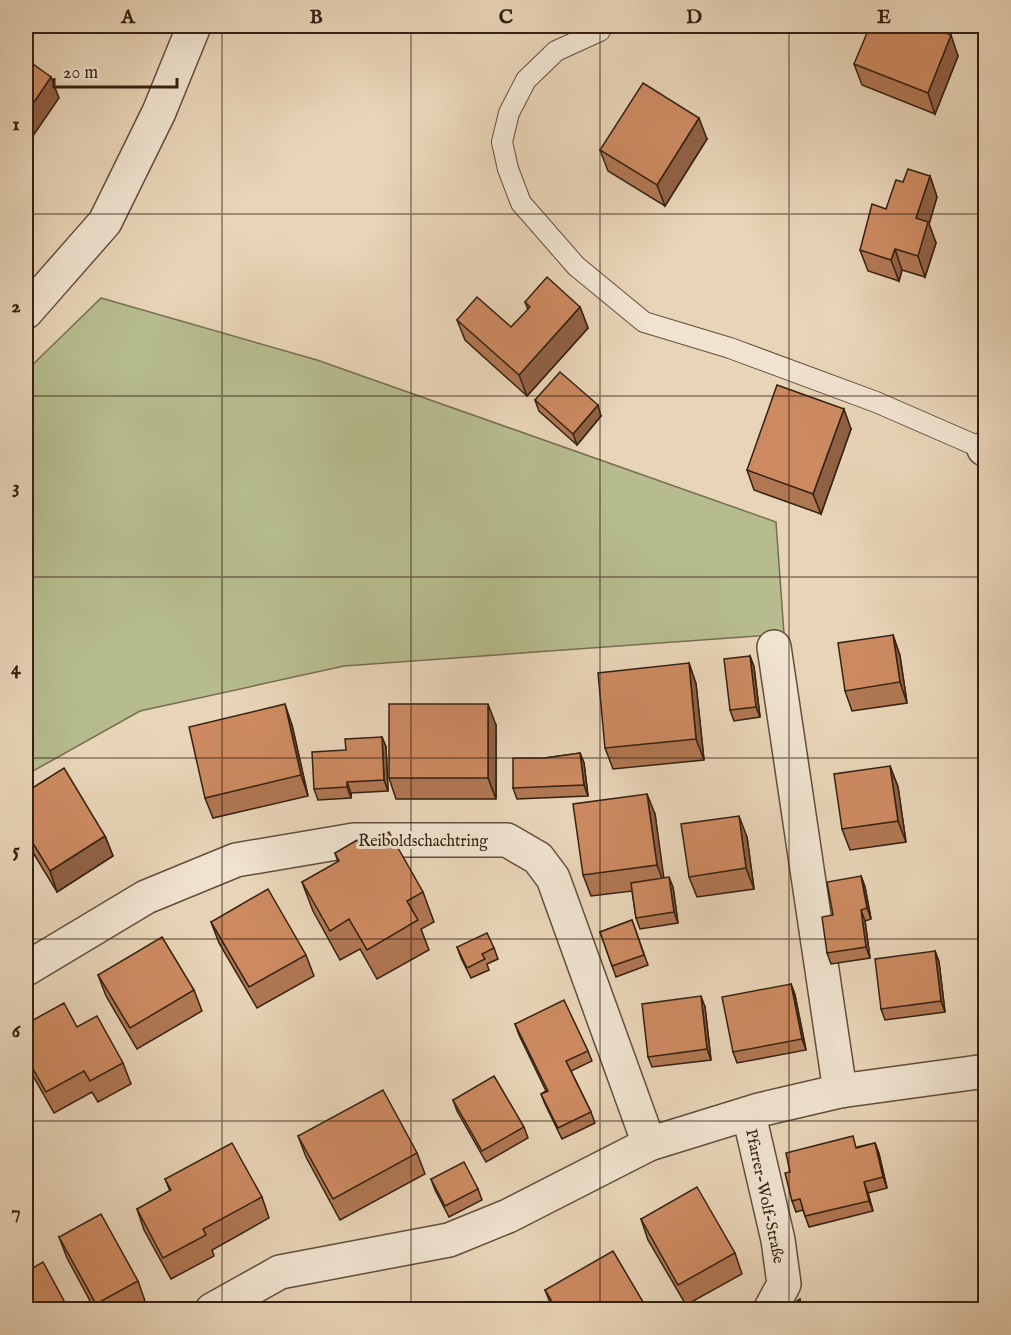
<svg xmlns="http://www.w3.org/2000/svg" width="1011" height="1335" font-family="'IM FELL English',serif">
<rect width="100%" height="100%" fill="#e8d4b7"/>
<filter id="stains"><feTurbulence type="fractalNoise" baseFrequency=".00333" numOctaves="4"/><feColorMatrix values="0 0 0 0 .2 0 0 0 0 .09 0 0 0 0 .02 0 0 0 .5 -.17"/></filter>
<radialGradient id="worn" r=".72"><stop offset=".6" stop-color="#630" stop-opacity="0"/><stop offset="1" stop-color="#630" stop-opacity=".3"/></radialGradient>
<polygon fill="#b6bc8e" stroke="#766e50" stroke-width="1.5" points="101,298 317,360 776,522 784,634 344,666 140,711 26,775 26,371"/>
<g fill="none" stroke-linecap="round" stroke-linejoin="round">
<g stroke="#624e3b" stroke-width="22">
<polyline id="lane" points="600,31 556,51 526,80 509,113 502,142 508,169 521,203 576,266 644,322 730,348 876,402 984,449"/>
</g>
<g stroke="#624e3b" stroke-width="36">
<g id="street">
<polyline points="26,312 105,222 159,112 194,26"/>
<polyline points="984,449 986,450"/>
<polyline points="774,647 840,1091"/>
<polyline points="26,969 146,897 236,860 354,840 507,840 538,858 553,878 649,1144"/>
<polyline points="749,1115 778,1240 784,1284 770,1310"/>
<polyline points="212,1310 280,1272 449,1240 508,1216 649,1144 759,1110 840,1091 986,1071"/>
</g>
</g>
<use href="#lane" stroke="#f0e3d0" stroke-width="20"/>
<use href="#street" stroke="#f0e3d0" stroke-width="33"/>
</g>
<g fill="#b07753" stroke="#352112" stroke-width="1.5">
<polygon points="651,26 660,26 659,29"/>
<polygon points="958,56 935,114 862,85 854,64"/>
<polygon points="707,139 665,206 608,171 600,150"/>
<polygon points="930,176 937,197 929,224 936,243 925,277 902,270 899,281 868,271 860,250 903,182"/>
<polygon points="525,302 580,307 588,328 527,396 465,340 457,320 511,327 528,310"/>
<polygon points="535,400 601,416 577,445 539,411"/>
<polygon points="851,429 821,514 754,490 747,470"/>
<polygon points="893,635 900,656 907,703 852,711 845,691"/>
<polygon points="750,656 754,667 760,717 734,721 730,710"/>
<polygon points="689,663 696,684 704,760 613,769 605,748"/>
<polygon points="292,725 308,796 213,818 205,798"/>
<polygon points="496,725 496,799 396,799 389,778"/>
<polygon points="382,737 386,747 388,791 351,793 351,798 318,800 314,789 346,750"/>
<polygon points="580,753 584,763 588,796 517,799 513,788 545,758"/>
<polygon points="890,766 898,787 906,842 850,850 842,829"/>
<polygon points="26,792 105,836 113,856 57,892 26,841"/>
<polygon points="655,814 663,877 673,887 678,923 640,929 636,918 632,891 591,896 583,875"/>
<polygon points="747,837 754,889 697,897 689,877"/>
<polygon points="362,848 423,892 434,922 421,929 429,950 377,979 360,949 340,960 313,911 302,882 338,862 335,853"/>
<polygon points="861,876 865,887 871,919 865,921 870,958 831,964 827,953 833,915"/>
<polygon points="632,920 648,965 616,977 600,932"/>
<polygon points="211,922 306,955 314,976 257,1008 219,943"/>
<polygon points="457,947 494,948 498,959 487,964 489,970 471,978 461,958"/>
<polygon points="935,951 939,962 945,1012 885,1020 881,1009"/>
<polygon points="98,975 194,990 202,1011 137,1049 106,996"/>
<polygon points="791,984 795,995 806,1050 737,1063 733,1052"/>
<polygon points="705,1007 711,1060 652,1067 648,1057"/>
<polygon points="26,1024 77,1027 123,1063 131,1084 98,1102 92,1092 54,1113 26,1063"/>
<polygon points="515,1024 588,1051 592,1061 571,1071 591,1112 595,1123 562,1139 545,1104 541,1094 546,1091 519,1035"/>
<polygon points="453,1100 524,1127 528,1138 486,1162 457,1111"/>
<polygon points="298,1136 417,1153 425,1174 340,1220 306,1157"/>
<polygon points="875,1143 879,1154 887,1188 868,1193 873,1211 809,1227 803,1210 796,1212 792,1201 857,1147"/>
<polygon points="165,1179 262,1197 269,1218 212,1250 214,1256 171,1279 144,1230 137,1209 170,1191"/>
<polygon points="431,1179 478,1189 482,1200 449,1217 435,1190"/>
<polygon points="641,1219 735,1253 742,1274 686,1305 648,1240"/>
<polygon points="59,1237 138,1281 145,1301 131,1310 95,1310 67,1258"/>
<polygon points="545,1290 646,1307 647,1310 553,1310"/>
</g>
<g fill="#906144" stroke="#352112" stroke-width="1.5">
<polygon points="26,26 35,26 28,36 26,28"/>
<polygon points="951,35 958,56 935,114 928,93"/>
<polygon points="51,77 59,98 26,146 26,114"/>
<polygon points="699,118 707,139 665,206 657,185"/>
<polygon points="930,176 937,197 929,224 936,243 925,277 918,256 916,218"/>
<polygon points="895,249 902,270 899,281 891,260"/>
<polygon points="580,307 588,328 527,396 519,375"/>
<polygon points="598,405 601,416 577,445 573,434"/>
<polygon points="844,409 851,429 821,514 813,494"/>
<polygon points="893,635 900,656 907,703 900,682"/>
<polygon points="750,656 754,667 760,717 756,707"/>
<polygon points="689,663 696,684 704,760 696,739"/>
<polygon points="285,704 292,725 308,796 301,775"/>
<polygon points="488,704 496,725 496,799 488,778"/>
<polygon points="382,737 386,747 388,791 384,780"/>
<polygon points="580,753 584,763 588,796 584,785"/>
<polygon points="890,766 898,787 906,842 898,821"/>
<polygon points="347,782 351,793 351,798 347,787"/>
<polygon points="647,794 655,814 665,886 657,865"/>
<polygon points="739,816 747,837 754,889 746,868"/>
<polygon points="105,836 113,856 57,892 50,871"/>
<polygon points="861,876 865,887 871,919 867,908"/>
<polygon points="669,877 673,887 678,923 674,912"/>
<polygon points="861,910 865,921 870,958 866,947"/>
<polygon points="935,951 939,962 945,1012 941,1001"/>
<polygon points="791,984 795,995 806,1050 802,1039"/>
<polygon points="701,996 705,1007 711,1060 707,1049"/>
<polygon points="875,1143 879,1154 887,1188 883,1177"/>
<polygon points="864,1182 868,1193 873,1211 869,1201"/>
</g>
<g fill="#cd8a61" stroke="#352112" stroke-width="1.5">
<polygon points="870,26 927,26 951,35 928,93 854,64"/>
<polygon points="26,59 51,77 26,114"/>
<polygon points="643,83 699,118 657,185 600,150"/>
<polygon points="908,169 930,176 916,218 928,222 918,256 895,249 891,260 860,250 872,204 886,209 896,180 903,182"/>
<polygon points="547,277 580,307 519,375 457,320 477,297 511,327 530,307 525,302"/>
<polygon points="560,372 598,405 573,434 535,400"/>
<polygon points="777,385 844,409 813,494 747,470"/>
<polygon points="893,635 900,682 845,691 838,643"/>
<polygon points="750,656 756,707 730,710 724,659"/>
<polygon points="689,663 696,739 605,748 598,673"/>
<polygon points="285,704 301,775 205,798 189,727"/>
<rect x="389" y="704" width="99" height="74"/>
<polygon points="382,737 384,780 347,782 347,787 314,789 312,752 346,750 345,739"/>
<polygon points="580,753 584,785 513,788 513,758 545,758"/>
<polygon points="890,766 898,821 842,829 834,774"/>
<polygon points="64,768 105,836 50,871 26,832 26,792"/>
<polygon points="647,794 657,865 583,875 573,804"/>
<polygon points="739,816 746,868 689,877 681,824"/>
<polygon points="389,832 423,892 407,901 418,920 367,950 349,919 330,931 302,882 339,861 335,853 357,840 362,848"/>
<polygon points="861,876 867,908 861,910 866,947 827,953 822,917 833,915 827,882"/>
<polygon points="669,877 674,912 636,918 631,883"/>
<polygon points="268,889 306,955 249,987 211,922"/>
<polygon points="632,920 644,955 612,966 600,932"/>
<polygon points="487,933 494,948 482,954 485,959 467,968 457,947"/>
<polygon points="162,937 194,990 130,1028 98,975"/>
<polygon points="935,951 941,1001 881,1009 875,959"/>
<polygon points="791,984 802,1039 733,1052 722,997"/>
<polygon points="701,996 707,1049 648,1057 642,1004"/>
<polygon points="564,1000 588,1051 566,1061 591,1112 558,1128 541,1094 548,1091 515,1024"/>
<polygon points="64,1003 77,1027 97,1016 123,1063 90,1081 84,1071 46,1092 26,1056 26,1024"/>
<polygon points="494,1076 524,1127 482,1151 453,1100"/>
<polygon points="383,1090 417,1153 333,1199 298,1136"/>
<polygon points="853,1136 856,1148 875,1143 883,1177 864,1182 869,1201 805,1216 800,1199 792,1201 785,1173 790,1172 786,1153"/>
<polygon points="232,1143 262,1197 203,1229 206,1235 163,1258 137,1209 171,1190 165,1179"/>
<polygon points="464,1162 478,1189 445,1206 431,1179"/>
<polygon points="697,1187 735,1253 678,1285 641,1219"/>
<polygon points="101,1214 138,1281 96,1304 59,1237"/>
<polygon points="613,1251 646,1307 641,1310 557,1310 545,1290"/>
<polygon points="43,1262 69,1310 26,1310 26,1272"/>
<polygon points="800,1299 802,1310 783,1310"/>
<polygon points="511,1302 515,1310 497,1310"/>
<polygon points="908,1307 909,1310 897,1310"/>
</g>
<path fill="none" stroke="#352112" stroke-width="1.5" stroke-opacity="0.55" d="M 222,26 L 222,1310M 411,26 L 411,1310M 600,26 L 600,1310M 789,26 L 789,1310M 26,214 L 986,214M 26,396 L 986,396M 26,577 L 986,577M 26,758 L 986,758M 26,939 L 986,939M 26,1121 L 986,1121"/>
<g text-anchor="middle" stroke-width="6" stroke-linejoin="round" paint-order="stroke">
<g font-size="16" fill="#352112" stroke="#f0e3d0">
<text x="423" y="846">Reiboldschachtring</text>
<text transform="translate(766 1196) rotate(78)" y="6">Pfarrer-Wolf-Straße</text>
</g>
</g>
<rect width="1011" height="1335" fill="none" stroke="#e8d4b7" stroke-width="66"/>
<path d="M54 78v9h123v-9" fill="none" stroke="#352112" stroke-width="3"/>
<text x="63" y="78" font-size="18" fill="#352112" stroke="#f0e3d0" stroke-width="4.5" paint-order="stroke">20 m</text>
<rect x="33" y="33" width="945" height="1269" fill="none" stroke="#352112" stroke-width="2"/>
<g font-size="20" text-anchor="middle" font-weight="bold" fill="#352112">
<text x="128" y="23">A</text>
<text x="316" y="23">B</text>
<text x="506" y="23">C</text>
<text x="694" y="23">D</text>
<text x="884" y="23">E</text>
<text x="16" y="130">1</text>
<text x="16" y="312">2</text>
<text x="16" y="493">3</text>
<text x="16" y="674">4</text>
<text x="16" y="856">5</text>
<text x="16" y="1037">6</text>
<text x="16" y="1218">7</text>
</g>
<rect width="100%" height="100%" filter="url(#stains)"/>
<rect width="100%" height="100%" fill="url(#worn)"/>
</svg>
